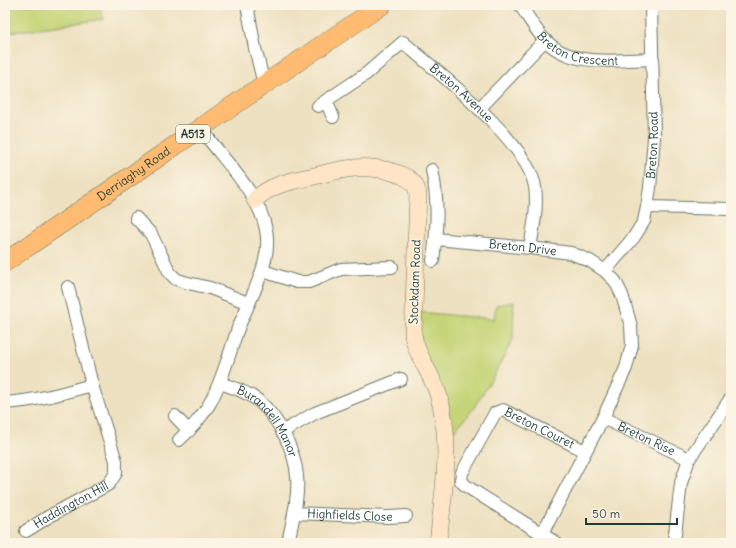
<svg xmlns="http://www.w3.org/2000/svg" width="736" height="548" font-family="Delius,sans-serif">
<rect width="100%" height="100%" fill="#fcf5e5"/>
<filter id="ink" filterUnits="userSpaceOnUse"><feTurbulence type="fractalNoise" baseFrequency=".025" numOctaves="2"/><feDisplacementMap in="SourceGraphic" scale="8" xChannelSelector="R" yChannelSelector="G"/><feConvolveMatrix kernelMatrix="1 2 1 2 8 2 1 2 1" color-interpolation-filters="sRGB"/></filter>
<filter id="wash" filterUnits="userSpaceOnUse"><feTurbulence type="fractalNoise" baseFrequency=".012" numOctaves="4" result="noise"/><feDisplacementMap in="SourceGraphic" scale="16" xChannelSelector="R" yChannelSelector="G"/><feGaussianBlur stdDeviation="0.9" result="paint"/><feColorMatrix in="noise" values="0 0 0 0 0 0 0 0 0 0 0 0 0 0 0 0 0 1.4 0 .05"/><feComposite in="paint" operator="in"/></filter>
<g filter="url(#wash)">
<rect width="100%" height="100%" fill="#eee1c1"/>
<g fill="#c4d476" stroke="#728855">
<polygon points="5,5 98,5 104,19 5,33"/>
<polygon points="514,302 513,339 493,377 473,409 455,430 447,431 421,342 418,312 494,319 496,305"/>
</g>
</g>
<g filter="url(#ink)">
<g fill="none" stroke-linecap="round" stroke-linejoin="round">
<g stroke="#677665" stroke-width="14">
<g id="street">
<polyline points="247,5 255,48 264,84"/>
<path id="s1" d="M 520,5 C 528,16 535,30 545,40 C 572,68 617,60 653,59"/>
<polyline points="326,101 333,117"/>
<path id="s2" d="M 318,106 L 366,74 L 403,42 C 438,73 528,141 535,187 C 538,207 533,229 530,248"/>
<polyline points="479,109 545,40"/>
<path d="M 432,170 C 439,203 437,228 433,261"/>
<polyline points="647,207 731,209"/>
<polyline points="136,218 151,234 170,273 176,279 184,282 210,288 248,303"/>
<path id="s3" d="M 436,239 L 530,248 L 571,253 L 590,261 L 605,271 L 615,281 L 622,295 L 631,326 L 632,345 L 626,368 L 603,418 L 542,534 L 466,486 L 461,481 L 462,473 L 495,413 L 503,410 L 585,451"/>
<polyline points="263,271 297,282 309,282 341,269 392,267"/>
<path id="s4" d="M 605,271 L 634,237 L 644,221 L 647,207 L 650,188 L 654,137 L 651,5"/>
<path id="s5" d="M 220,383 C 234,388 250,393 261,403 C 280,421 295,451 297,476 C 299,498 292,522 288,543"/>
<path d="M 5,403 C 35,401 63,393 92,385"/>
<polyline points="175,416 189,431"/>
<path id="s6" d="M 603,418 L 689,459"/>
<polyline points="282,432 315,413 401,379"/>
<path d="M 179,440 C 191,429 202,417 210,403 C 222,380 229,356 237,331 C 248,302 273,262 266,230 C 259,192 223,161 201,128"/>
<path id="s7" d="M 294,513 L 388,517 L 406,516"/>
<path id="s8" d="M 26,531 L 48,517 L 109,484 L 116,473 L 116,461 L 92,385 L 68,287"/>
<polyline points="542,534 556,543"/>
<polyline points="674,543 681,483 689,459 731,398"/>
</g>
</g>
<g stroke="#677665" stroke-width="18">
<path id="secondary" d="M 255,200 C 270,184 295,180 314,176 C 327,173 341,169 354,168 C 370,166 404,171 414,184 C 416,187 417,190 418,193 L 413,335 C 414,339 415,345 417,349 C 423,364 433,378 438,394 C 453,441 443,495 438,543"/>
</g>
<g stroke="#677665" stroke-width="20">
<g id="primary">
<path id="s9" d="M 5,262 C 131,177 255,89 382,5"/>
</g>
</g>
<use href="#street" stroke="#fff" stroke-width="12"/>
<use href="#secondary" stroke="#ffe4c6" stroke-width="17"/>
<use href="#primary" stroke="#ffbb71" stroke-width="19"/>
</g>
</g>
<g text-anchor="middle" stroke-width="3" stroke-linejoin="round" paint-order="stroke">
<rect fill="#fcf5e5" stroke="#617469" stroke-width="1" x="176" y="125" width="34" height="18" rx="3"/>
<g font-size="11" font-weight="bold" fill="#1f3d34">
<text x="193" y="138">A513</text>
</g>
<g font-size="12" fill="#1f3d34" stroke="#fcf5e5">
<text dy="4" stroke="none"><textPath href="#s1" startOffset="78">Breton Crescent</textPath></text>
<text dy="4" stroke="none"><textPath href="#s2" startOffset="184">Breton Avenue</textPath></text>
<text dy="4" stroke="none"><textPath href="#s4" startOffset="140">Breton Road</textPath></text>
<text dy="4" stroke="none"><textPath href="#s9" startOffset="156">Derriaghy Road</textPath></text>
<text dy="4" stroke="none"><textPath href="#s3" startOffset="87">Breton Drive</textPath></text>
<text transform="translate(415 282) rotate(-88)" y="4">Stockdam Road</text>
<text dy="4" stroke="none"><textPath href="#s5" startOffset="64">Burandell Manor</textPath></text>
<text dy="4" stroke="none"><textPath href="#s3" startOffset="688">Breton Couret</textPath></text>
<text dy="4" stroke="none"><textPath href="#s6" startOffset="48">Breton Rise</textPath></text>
<text dy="4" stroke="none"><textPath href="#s8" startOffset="52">Haddington Hill</textPath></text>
<text dy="4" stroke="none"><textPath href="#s7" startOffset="56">Highfields Close</textPath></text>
</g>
</g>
<rect width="736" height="548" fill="none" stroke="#fcf5e5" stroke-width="20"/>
<path d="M586 518v6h91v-6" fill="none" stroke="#1f3d34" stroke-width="2"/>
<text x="592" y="518" font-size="12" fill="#1f3d34" stroke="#fcf5e5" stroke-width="3" paint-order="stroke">50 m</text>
</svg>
